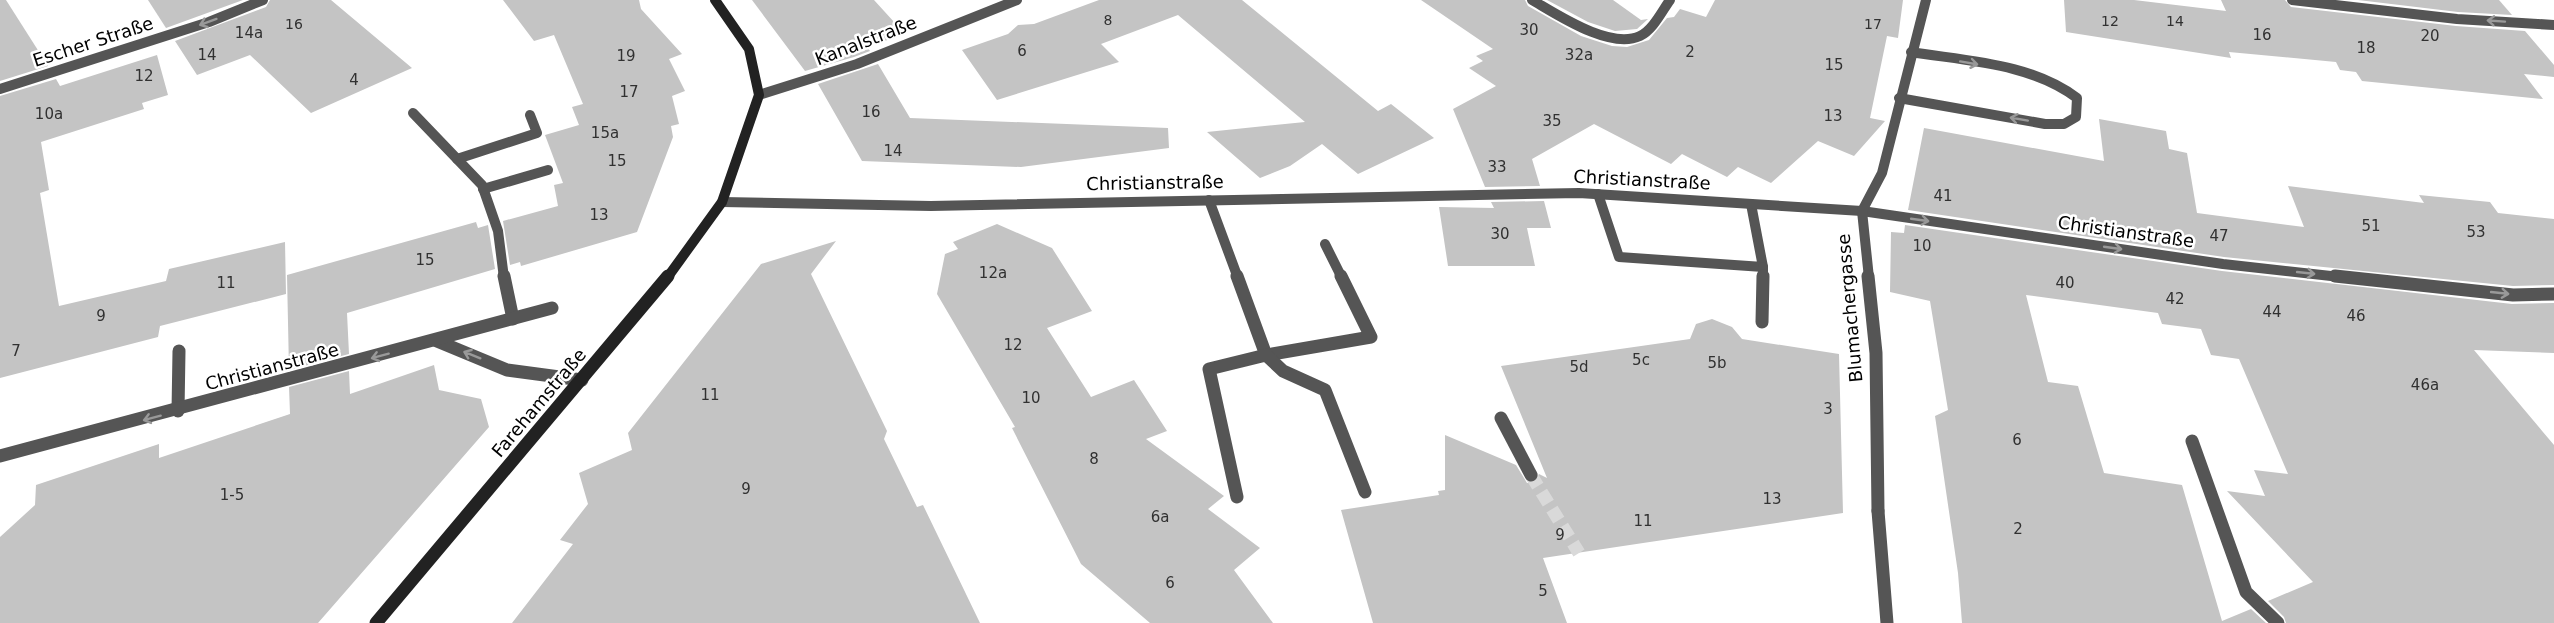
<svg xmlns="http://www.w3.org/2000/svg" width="2554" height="623" font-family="'DejaVu Sans',sans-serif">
<rect width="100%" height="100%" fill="#fff"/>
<g fill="#c4c4c4">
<polygon points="0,0 6,0 48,66 0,81"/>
<polygon points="148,0 243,0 166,28"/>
<polygon points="270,0 331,0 412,68 311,113 250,55 197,75 175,41 266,7"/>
<polygon points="503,0 639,0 641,9 682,54 669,59 685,91 672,96 679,124 671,126 673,137 637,232 521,266 520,262 510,265 503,221 558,206 554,185 563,183 545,135 579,125 572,107 583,104 554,35 534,41"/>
<polygon points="752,0 874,0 905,34 867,47 870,51 854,57 805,71"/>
<polygon points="1099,0 1242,0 1378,111 1391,104 1434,138 1358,174 1322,144 1290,166 1260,178 1207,132 1305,122 1178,15 1101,44 1119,62 997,100 962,50 1008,34 1018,25 1034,24"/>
<polygon points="1421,0 1525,0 1528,6 1581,36 1612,46 1627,47 1649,40 1667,18 1674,17 1680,9 1706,17 1715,0 1903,0 1898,38 1887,36 1870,118 1885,121 1854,156 1818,141 1771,183 1738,167 1727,177 1682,154 1671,164 1594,124 1532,159 1540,186 1485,187 1453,109 1496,86 1469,68 1483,61 1476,56 1493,49"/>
<polygon points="1547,0 1613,0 1641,20 1648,19 1637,29 1615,31 1588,22"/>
<polygon points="2064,0 2134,0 2226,11 2221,0 2285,0 2291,7 2456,26 2525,31 2554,65 2554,77 2524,74 2543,99 2362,81 2356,72 2340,70 2336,62 2229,52 2231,58 2066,32"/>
<polygon points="2358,0 2499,0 2512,15 2458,12"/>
<polygon points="157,55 168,95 142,103 144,109 41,142 49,190 40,193 59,306 166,281 169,269 285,242 286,294 160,326 158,337 0,378 0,96 56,79 60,86"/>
<polygon points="878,64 910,118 1168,128 1169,148 1021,167 862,161 818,84"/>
<polygon points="2099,119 2166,131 2169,149 2187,153 2197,213 2304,227 2288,186 2424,203 2419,195 2490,202 2498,213 2554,219 2554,285 2513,286 2224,257 1908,210 1924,128 2104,161"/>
<polygon points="1544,201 1551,228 1527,228 1535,266 1448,266 1439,207 1494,208 1491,202"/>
<polygon points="476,222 478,228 488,225 495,269 347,313 349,354 289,370 287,275"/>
<polygon points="997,224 1052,248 1092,311 1047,328 1091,397 1134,380 1167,431 1146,439 1224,496 1208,509 1260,548 1234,570 1273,623 1150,623 1081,564 1012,428 1015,427 937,294 945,254 958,249 953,242"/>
<polygon points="1905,225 2222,271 2512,304 2554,303 2554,353 2474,350 2554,445 2554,623 2286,623 2284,617 2268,601 2313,582 2227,491 2265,496 2254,470 2288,474 2239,359 2211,355 2201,329 2162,324 2158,313 2026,295 2048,382 2078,386 2104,473 2182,485 2222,621 2251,609 2266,623 1962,623 1958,573 1935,416 1948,410 1930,301 1890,292 1891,232 1904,233"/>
<polygon points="836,241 811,274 887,431 884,439 917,507 923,505 980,623 512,623 573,544 560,540 588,504 579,473 632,450 628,433 761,264"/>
<polygon points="1712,319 1732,327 1742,339 1839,354 1843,513 1543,558 1567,623 1373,623 1341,510 1439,495 1438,491 1445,490 1445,435 1516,465 1527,483 1535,482 1539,474 1547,478 1501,366 1690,339 1696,324"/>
<polygon points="434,365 439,390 481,399 489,427 318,623 0,623 0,537 35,505 36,485 159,444 159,458 290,414 289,387 349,371 350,394"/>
</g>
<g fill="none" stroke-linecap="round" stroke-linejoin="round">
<polyline stroke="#d9d9d9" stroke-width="13" stroke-dasharray="13 7" stroke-linecap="butt" points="1531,475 1579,553"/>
<g stroke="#555" stroke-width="10">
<path d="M 1899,98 L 2045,124 L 2064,124 L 2076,117 L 2077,98 C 2031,63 1966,61 1911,52"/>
<polyline points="413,113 482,185 498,231 504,278"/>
<polyline points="457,159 537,133 530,115"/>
<polyline points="483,189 548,170"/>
<polyline points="1598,194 1619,257 1763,267 1751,204"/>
<polyline points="1209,200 1238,278"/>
<polyline points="1325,244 1342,278"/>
<polyline points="1763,278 1763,267"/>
</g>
<g stroke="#555" stroke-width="13">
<polyline points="504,276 513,319"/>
<polyline points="1237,276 1266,355 1371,337 1341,276"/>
<polyline points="1762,322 1763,276"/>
<polyline points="437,341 507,370 582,380"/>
<polyline points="178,411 179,351"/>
<polyline points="2192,441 2246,592 2278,623"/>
<polyline points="1237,497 1209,369 1266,355 1283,371 1325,390 1365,492"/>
</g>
<g stroke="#555" stroke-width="13">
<polyline points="1501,418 1531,475"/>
<polyline points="1878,511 1887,623"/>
</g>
<g stroke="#555" stroke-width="10">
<path d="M 1532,0 C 1558,15 1610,50 1640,36 C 1653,30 1662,11 1670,0"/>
<polyline points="2292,0 2457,19 2554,25"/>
<polyline points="0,89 209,22 263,0"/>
<polyline points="759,95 857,64 1017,0"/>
<polyline points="722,202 931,206 1579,193 1862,211 2223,264 2349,278"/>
<polyline points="1869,278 1862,211 1882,173 1926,0"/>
</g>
<g stroke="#555" stroke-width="13">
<polyline points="1868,276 1876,353 1878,511"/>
<polyline points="2335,276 2513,295 2554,294"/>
<polyline points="0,456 552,308"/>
</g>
<polyline stroke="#222" stroke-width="10" points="667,278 722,202 759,95 749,49 715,0"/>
<polyline stroke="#222" stroke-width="13" points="376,623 668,276"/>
</g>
<defs><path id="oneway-shaft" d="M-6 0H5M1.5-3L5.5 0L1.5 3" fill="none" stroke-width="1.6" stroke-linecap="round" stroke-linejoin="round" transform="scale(1.5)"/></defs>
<g stroke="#999">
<use href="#oneway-shaft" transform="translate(2496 21) rotate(-176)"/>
<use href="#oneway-shaft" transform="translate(208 22) rotate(160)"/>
<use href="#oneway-shaft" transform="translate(1969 63) rotate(10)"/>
<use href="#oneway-shaft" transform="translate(2019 119) rotate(-170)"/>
<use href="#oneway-shaft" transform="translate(1920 220) rotate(8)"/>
<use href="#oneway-shaft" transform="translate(2113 248) rotate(8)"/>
<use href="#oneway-shaft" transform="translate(2306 273) rotate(6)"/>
<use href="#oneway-shaft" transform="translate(2500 293) rotate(6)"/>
<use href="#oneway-shaft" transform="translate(472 355) rotate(-158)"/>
<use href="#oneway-shaft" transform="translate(380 356) rotate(165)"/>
<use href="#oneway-shaft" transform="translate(152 418) rotate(165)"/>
</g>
<g text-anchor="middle" stroke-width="5" stroke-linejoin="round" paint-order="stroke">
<g font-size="14" fill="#313131">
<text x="1108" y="25">8</text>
<text x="2110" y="26">12</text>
<text x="2175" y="26">14</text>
<text x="294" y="29">16</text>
<text x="1873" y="29">17</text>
</g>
<g font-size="15" fill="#313131">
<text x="1529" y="35">30</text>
<text x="249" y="38">14a</text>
<text x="2262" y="40">16</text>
<text x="2430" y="41">20</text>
<text x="2366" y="53">18</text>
<text x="1022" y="56">6</text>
<text x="1690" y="57">2</text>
<text x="207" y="60">14</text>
<text x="1579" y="60">32a</text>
<text x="626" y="61">19</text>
<text x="1834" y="70">15</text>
<text x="144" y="81">12</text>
<text x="354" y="85">4</text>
<text x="629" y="97">17</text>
<text x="871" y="117">16</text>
<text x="49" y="119">10a</text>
<text x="1833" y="121">13</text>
<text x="1552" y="126">35</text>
<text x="605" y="138">15a</text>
<text x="893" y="156">14</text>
<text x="617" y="166">15</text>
<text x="1497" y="172">33</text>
<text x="1943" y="201">41</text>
<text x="599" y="220">13</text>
<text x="2371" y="231">51</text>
<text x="2476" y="237">53</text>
<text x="1500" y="239">30</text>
<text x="2219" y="241">47</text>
<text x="1922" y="251">10</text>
<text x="425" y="265">15</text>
<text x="993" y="278">12a</text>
<text x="226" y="288">11</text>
<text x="2065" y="288">40</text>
<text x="2175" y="304">42</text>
<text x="2272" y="317">44</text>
<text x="101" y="321">9</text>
<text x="2356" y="321">46</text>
<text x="1013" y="350">12</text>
<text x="16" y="356">7</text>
<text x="1641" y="365">5c</text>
<text x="1717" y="368">5b</text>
<text x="1579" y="372">5d</text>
<text x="2425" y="390">46a</text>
<text x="710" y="400">11</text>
<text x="1031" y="403">10</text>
<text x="1828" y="414">3</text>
<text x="2017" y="445">6</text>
<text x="1094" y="464">8</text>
<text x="746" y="494">9</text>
<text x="232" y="500">1-5</text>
<text x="1772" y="504">13</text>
<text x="1160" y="522">6a</text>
<text x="1643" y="526">11</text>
<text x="2018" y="534">2</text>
<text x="1560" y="540">9</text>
<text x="1170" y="588">6</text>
<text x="1543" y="596">5</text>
</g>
<g font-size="18" fill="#000" stroke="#fff">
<text transform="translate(866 41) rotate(-21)" y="6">Kanalstraße</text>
<text transform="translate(93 42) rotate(-18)" y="6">Escher Straße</text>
<text transform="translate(1642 180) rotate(3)" y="6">Christianstraße</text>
<text transform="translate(1155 183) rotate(-1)" y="6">Christianstraße</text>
<text transform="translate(2126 232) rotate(8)" y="6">Christianstraße</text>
<text transform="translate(1850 308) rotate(-95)" y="6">Blumachergasse</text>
<text transform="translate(272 367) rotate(-15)" y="6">Christianstraße</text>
<text transform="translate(539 403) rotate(-50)" y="6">Farehamstraße</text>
</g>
</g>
</svg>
